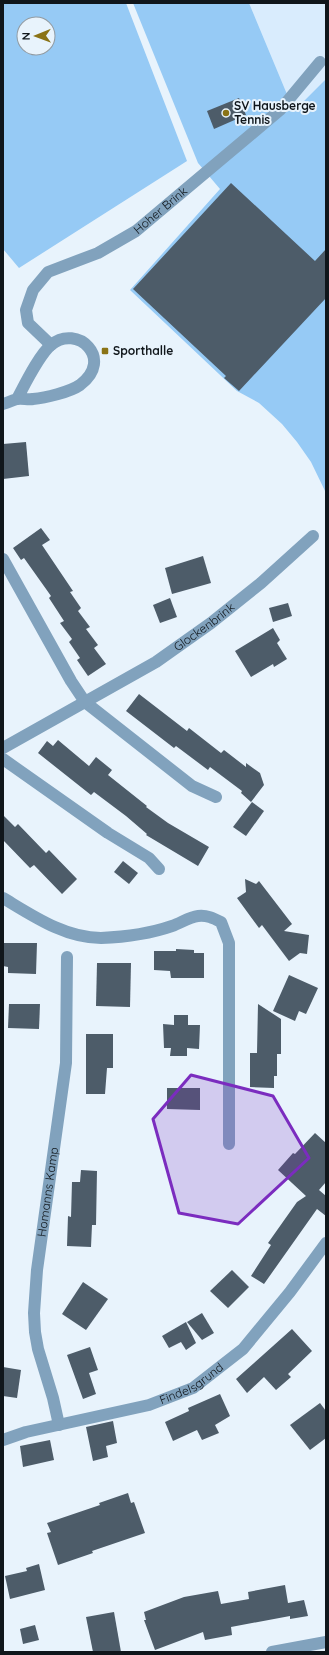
<svg xmlns="http://www.w3.org/2000/svg" width="329" height="1655" font-family="Quicksand,sans-serif">
<rect width="100%" height="100%" fill="#e8f3fc"/>
<polygon fill="#d9ecfd" points="249,3 326,3 326,79 294,111"/>
<g fill="#96caf5" fill-rule="evenodd">
<path d="M 3,3 L 126,3 L 187,161 L 19,268 L 3,249 ZM 24,24 L 48,24 L 48,48 L 24,48 Z"/>
<polygon points="133,3 249,3 294,111 326,79 326,493 311,462 297,442 282,424 259,403 237,391 130,290 220,189 198,163"/>
</g>
<g fill="#4d5c69">
<polygon points="239,98 246,115 214,129 207,111"/>
<polygon points="231,183 315,261 326,249 326,298 239,391 224,378 226,376 133,289"/>
<polygon points="26,442 29,476 3,479 3,444"/>
<polygon points="41,528 50,540 42,545 73,591 70,592 81,608 78,611 90,627 86,629 98,645 94,648 106,664 88,676 77,660 80,658 69,642 72,639 60,623 64,621 49,598 51,596 24,558 21,560 13,548"/>
<polygon points="203,556 211,583 172,594 165,568"/>
<polygon points="170,598 177,617 160,623 153,605"/>
<polygon points="288,603 292,616 273,622 269,608"/>
<polygon points="273,628 280,640 277,643 287,659 274,667 273,664 251,677 235,651"/>
<polygon points="139,694 187,731 189,728 221,753 224,750 246,767 246,763 260,773 264,785 251,802 241,793 242,791 210,767 208,770 176,746 174,748 126,711"/>
<polygon points="58,740 89,766 96,757 112,770 108,775 147,806 146,807 168,823 209,847 198,866 146,835 147,834 126,816 94,792 91,795 38,753 47,741 53,746"/>
<polygon points="252,802 264,811 246,836 233,827"/>
<polygon points="3,815 15,827 18,824 46,853 49,850 77,879 62,894 34,865 30,868 3,840"/>
<polygon points="123,861 138,873 129,884 114,872"/>
<polygon points="245,879 256,884 259,881 292,924 284,931 309,935 307,954 300,953 289,961 262,925 259,928 237,898 246,892"/>
<polygon points="3,943 37,943 36,974 8,973 8,967 3,966"/>
<polygon points="176,949 194,950 194,953 204,953 204,978 171,978 170,971 154,970 154,951 176,951"/>
<polygon points="97,963 131,963 130,1007 96,1006"/>
<polygon points="289,975 318,988 306,1014 299,1011 295,1021 273,1011"/>
<polygon points="9,1004 40,1004 39,1029 8,1028"/>
<polygon points="258,1004 281,1019 281,1054 277,1054 277,1076 274,1076 274,1088 250,1087 250,1053 257,1053"/>
<polygon points="174,1015 188,1015 188,1025 200,1025 199,1049 187,1048 187,1056 170,1056 171,1048 164,1048 163,1024 174,1025"/>
<polygon points="86,1034 113,1034 113,1068 107,1068 105,1094 86,1094"/>
<polygon points="167,1088 200,1088 200,1110 167,1109"/>
<polygon points="315,1133 326,1143 326,1182 319,1190 326,1196 326,1216 317,1209 264,1284 251,1276 271,1245 268,1243 297,1202 306,1196 278,1170 293,1153 295,1154"/>
<polygon points="81,1170 97,1171 96,1225 92,1225 91,1247 67,1246 68,1216 71,1217 72,1182 80,1182"/>
<polygon points="232,1270 249,1287 228,1308 210,1291"/>
<polygon points="83,1282 108,1299 86,1330 62,1314"/>
<polygon points="202,1313 214,1333 202,1340 187,1322"/>
<polygon points="186,1322 196,1343 186,1350 181,1342 169,1348 162,1336"/>
<polygon points="292,1329 312,1351 288,1374 291,1377 276,1390 264,1377 247,1393 236,1379"/>
<polygon points="90,1347 98,1370 89,1373 96,1394 83,1399 67,1355"/>
<polygon points="3,1367 21,1370 17,1398 3,1396"/>
<polygon points="220,1394 230,1416 215,1425 219,1433 202,1440 197,1430 173,1441 165,1422 189,1411 188,1408"/>
<polygon points="320,1403 326,1411 326,1438 310,1450 290,1425"/>
<polygon points="113,1421 117,1443 106,1446 108,1457 93,1461 86,1427"/>
<polygon points="50,1440 54,1460 23,1467 20,1446"/>
<polygon points="128,1493 131,1503 134,1502 145,1533 92,1551 93,1553 58,1565 47,1533 51,1532 47,1523 100,1505 99,1503"/>
<polygon points="39,1564 45,1590 10,1599 5,1576 27,1571 26,1568"/>
<polygon points="285,1585 288,1603 304,1600 308,1616 290,1619 290,1616 231,1627 232,1635 205,1640 203,1632 155,1650 144,1620 146,1620 144,1612 184,1597 218,1591 221,1604 249,1599 248,1592"/>
<polygon points="114,1612 121,1652 93,1652 86,1617"/>
<polygon points="35,1625 39,1640 23,1644 20,1629"/>
</g>
<g fill="none" stroke-linecap="round" stroke-linejoin="round">
<g stroke="#81a2bd" stroke-width="12">
<path id="s1" d="M 51,345 L 28,323 L 26,310 L 33,290 L 48,272 L 98,253 L 136,231 L 280,110 L 320,62"/>
<path d="M 3,404 C 7,403 13,400 17,399 C 22,398 28,400 33,399 C 45,398 70,392 80,385 C 115,359 77,323 51,345 C 39,355 25,384 17,399"/>
<polyline points="3,559 71,681 85,702 192,786 216,797"/>
<path id="s2" d="M 3,748 L 156,662 L 211,623 L 261,583 L 313,536"/>
<polyline points="3,759 108,833 149,858 159,869"/>
<path d="M 3,898 C 33,916 65,938 101,938 C 125,937 149,934 172,926 C 181,923 189,917 198,916 C 207,915 213,918 221,922 L 229,943 L 229,1144"/>
<path id="s3" d="M 59,1425 L 53,1398 L 38,1349 L 35,1332 L 34,1313 L 37,1270 L 66,1063 L 67,957"/>
<path id="s4" d="M 3,1440 L 26,1432 L 149,1405 L 193,1388 L 243,1349 L 290,1292 L 326,1243"/>
<polyline points="272,1652 326,1642"/>
</g>
</g>
<path fill="#7b2cbf" fill-opacity="0.2" stroke="#7b2cbf" stroke-width="3" stroke-linejoin="round" d="M 191,1075 L 273,1096 L 309,1158 L 238,1224 L 179,1213 L 153,1119 Z"/>
<g fill="#8a7316" stroke="#e8f3fc" stroke-width="1.5">
<circle cx="226" cy="113" r="4"/>
<rect x="101" y="347" width="8" height="8" rx="2"/>
</g>
<g text-anchor="middle" stroke-width="4" stroke-linejoin="round" paint-order="stroke">
<g font-size="12" font-weight="bold" fill="#10161b" stroke="#e8f3fc" text-anchor="start">
<text x="234" y="110">SV Hausberge<tspan x="234" dy="14">Tennis</tspan></text>
<text x="113" y="355">Sporthalle</text>
</g>
<g font-size="12" fill="#10161b" stroke="#e8f3fc">
<text dy="4" stroke="none"><textPath href="#s1" startOffset="219">Hoher Brink</textPath></text>
<text dy="4" stroke="none"><textPath href="#s2" startOffset="235">Glockenbrink</textPath></text>
<text dy="4" stroke="none"><textPath href="#s3" startOffset="237">Homanns Kamp</textPath></text>
<text dy="4" stroke="none"><textPath href="#s4" startOffset="198">Findelsgrund</textPath></text>
</g>
</g>
<rect width="329" height="1655" fill="none" stroke="#10161b" stroke-width="8"/>
<g transform="translate(36 36) rotate(269)"><circle r="19" fill="#e8f3fc" stroke="#929ba2"/>
<path d="M0-3L7 15L0 10L-7 15Z" fill="#8a7316"/>
<text y="-6" font-size="11" font-weight="bold" text-anchor="middle" fill="#10161b">N</text>
</g>
</svg>
